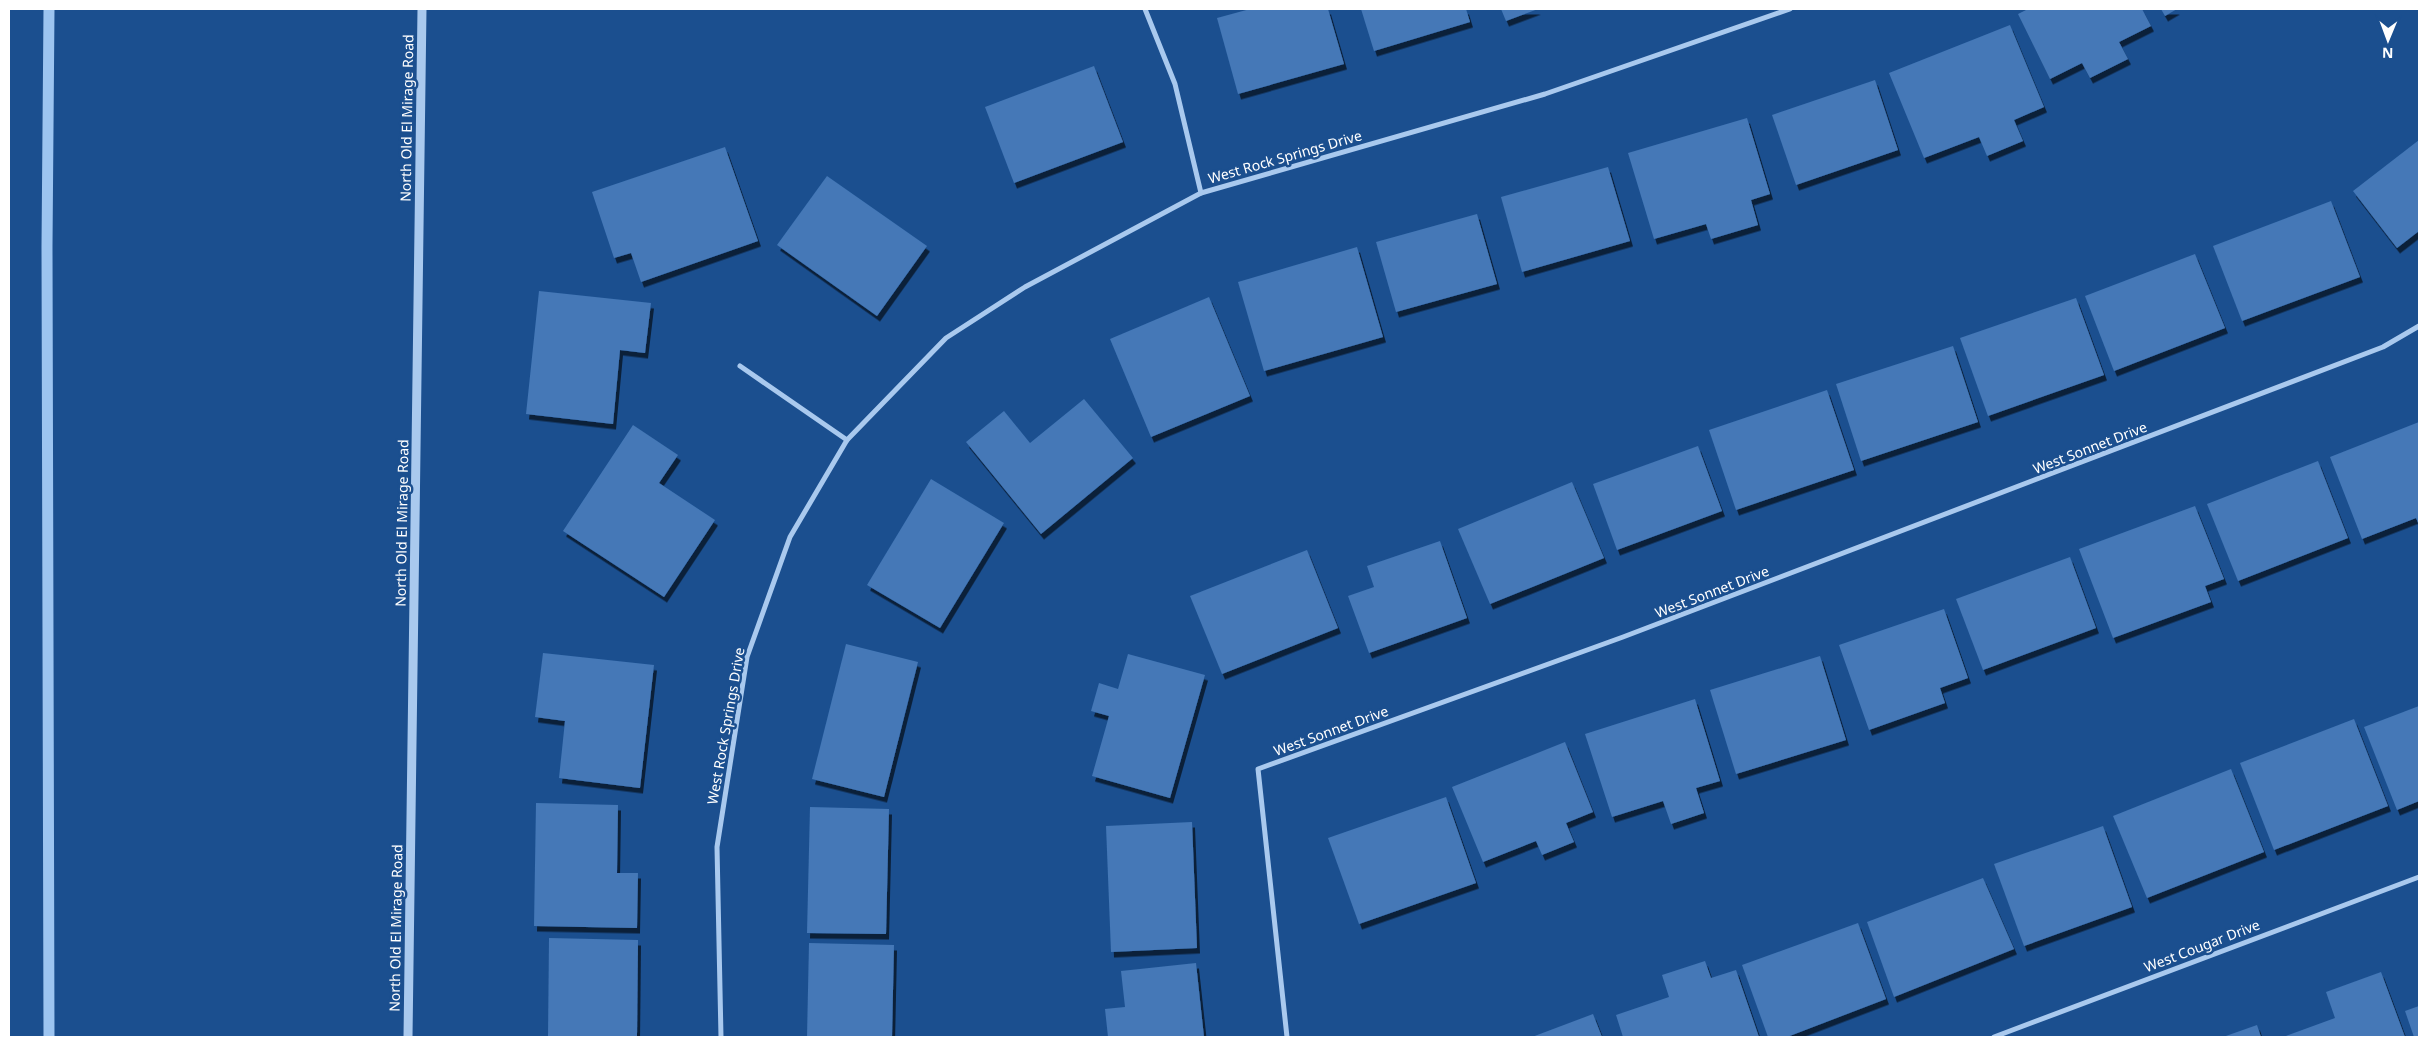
<svg xmlns="http://www.w3.org/2000/svg" width="2428" height="1046" font-family="'Noto Sans',sans-serif">
<defs>
<filter id="shadow"><feDropShadow dx="3" dy="5.5" stdDeviation="0" flood-color="#0009"/></filter>
</defs>
<rect width="100%" height="100%" fill="#1b4f8f"/>
<g fill="none" stroke-linecap="round" stroke-linejoin="round">
<polyline stroke="#9cc4f0" stroke-width="11" points="49,9 47,246 49,1037"/>
</g>
<g fill="#4478b7" filter="url(#shadow)">
<polygon points="1250,9 1328,9 1344,64 1238,94 1217,18"/>
<polygon points="1361,9 1466,9 1470,22 1374,51"/>
<polygon points="1501,9 1538,9 1506,21"/>
<polygon points="2028,9 2142,9 2151,26 2119,42 2128,59 2090,78 2082,63 2050,79 2018,14"/>
<polygon points="2161,9 2177,9 2165,16"/>
<polygon points="2010,25 2044,107 2014,120 2023,141 1987,156 1979,137 1924,158 1889,73"/>
<polygon points="1094,66 1123,142 1014,183 985,107"/>
<polygon points="1875,80 1898,150 1796,185 1772,115"/>
<polygon points="1747,118 1770,194 1751,200 1758,225 1711,239 1706,224 1654,239 1628,153"/>
<polygon points="2419,140 2419,231 2397,248 2353,191"/>
<polygon points="725,147 758,241 641,282 631,253 614,258 592,192"/>
<polygon points="1608,167 1630,241 1522,272 1501,197"/>
<polygon points="827,176 927,246 877,316 777,245"/>
<polygon points="2331,201 2360,277 2242,321 2213,246"/>
<polygon points="1477,214 1497,284 1396,312 1376,242"/>
<polygon points="1357,247 1383,337 1264,371 1238,282"/>
<polygon points="2195,254 2225,328 2114,371 2085,296"/>
<polygon points="539,291 651,303 645,353 620,350 613,424 526,414"/>
<polygon points="1209,297 1250,396 1151,437 1110,339"/>
<polygon points="2076,298 2104,375 1988,416 1960,338"/>
<polygon points="1953,346 1978,422 1861,461 1836,384"/>
<polygon points="1827,390 1854,470 1736,510 1709,430"/>
<polygon points="1084,399 1133,458 1041,534 966,442 1004,411 1030,443"/>
<polygon points="2419,422 2419,525 2416,518 2362,539 2330,457"/>
<polygon points="633,425 678,455 659,483 715,520 664,597 563,531"/>
<polygon points="1698,446 1722,511 1617,550 1593,484"/>
<polygon points="2318,461 2348,538 2238,581 2207,504"/>
<polygon points="931,479 1004,523 940,628 867,585"/>
<polygon points="1572,482 1604,558 1490,604 1458,529"/>
<polygon points="2195,506 2224,579 2205,586 2211,602 2113,638 2079,549"/>
<polygon points="1440,541 1467,618 1369,653 1348,596 1374,587 1367,566"/>
<polygon points="1307,550 1338,628 1222,674 1190,596"/>
<polygon points="2070,557 2096,628 1983,670 1956,599"/>
<polygon points="1944,609 1968,678 1940,688 1945,703 1869,730 1839,645"/>
<polygon points="846,644 918,662 884,797 812,779"/>
<polygon points="543,653 654,665 640,788 559,778 565,721 535,717"/>
<polygon points="1128,654 1205,675 1170,798 1092,776 1109,716 1091,711 1099,683 1118,689"/>
<polygon points="1820,656 1846,740 1736,774 1710,690"/>
<polygon points="1695,699 1720,781 1696,788 1704,813 1671,824 1663,801 1612,817 1585,734"/>
<polygon points="2419,706 2419,801 2397,810 2364,727"/>
<polygon points="2354,719 2388,806 2274,850 2240,763"/>
<polygon points="1565,742 1593,812 1566,823 1574,842 1542,855 1536,841 1483,862 1452,787"/>
<polygon points="2231,769 2264,852 2147,898 2113,816"/>
<polygon points="1446,797 1476,883 1359,924 1328,838"/>
<polygon points="536,803 618,805 617,873 638,873 637,928 534,926"/>
<polygon points="810,807 889,809 886,934 807,933"/>
<polygon points="1192,822 1197,948 1111,952 1106,826"/>
<polygon points="2103,826 2132,907 2024,946 1994,864"/>
<polygon points="1983,878 2014,949 1894,997 1867,922"/>
<polygon points="1858,923 1886,999 1787,1037 1768,1037 1742,965"/>
<polygon points="549,938 638,940 637,1037 548,1037"/>
<polygon points="809,943 894,945 892,1037 807,1037"/>
<polygon points="1705,961 1711,978 1736,970 1759,1037 1623,1037 1616,1015 1669,997 1662,975"/>
<polygon points="1196,963 1204,1037 1108,1037 1105,1009 1125,1007 1121,971"/>
<polygon points="2381,972 2405,1037 2283,1037 2335,1018 2326,992"/>
<polygon points="2419,1006 2419,1037 2414,1037 2405,1011"/>
<polygon points="1593,1014 1602,1037 1532,1037"/>
<polygon points="2257,1025 2261,1037 2223,1037"/>
</g>
<g fill="none" stroke-linecap="round" stroke-linejoin="round">
<g stroke="#a9c9ee" stroke-width="5">
<polyline points="1145,9 1175,84 1201,193"/>
<polyline points="740,366 847,440"/>
<polyline points="721,1037 717,847 747,657 790,537 847,440 946,338 1025,287 1201,193 1545,94 1790,9"/>
<polyline points="1287,1037 1258,769 1623,637 2383,347 2419,326"/>
<polyline points="1994,1037 2419,877"/>
</g>
<polyline stroke="#a9c9ee" stroke-width="9" points="408,1037 422,9"/>
</g>
<g text-anchor="middle" stroke-width="5" stroke-linejoin="round" paint-order="stroke">
<g font-size="14" fill="#fff" stroke="#1b4f8f">
<text transform="translate(407 118) rotate(-89)" y="5">North Old El Mirage Road</text>
<text transform="translate(1285 157) rotate(-16)" y="5">West Rock Springs Drive</text>
<text transform="translate(2090 448) rotate(-21)" y="5">West Sonnet Drive</text>
<text transform="translate(402 523) rotate(-89)" y="5">North Old El Mirage Road</text>
<text transform="translate(1712 592) rotate(-21)" y="5">West Sonnet Drive</text>
<text transform="translate(726 726) rotate(-80)" y="5">West Rock Springs Drive</text>
<text transform="translate(1331 731) rotate(-20)" y="5">West Sonnet Drive</text>
<text transform="translate(396 928) rotate(-89)" y="5">North Old El Mirage Road</text>
<text transform="translate(2202 946) rotate(-21)" y="5">West Cougar Drive</text>
</g>
</g>
<rect width="2428" height="1046" fill="none" stroke="#ffffff" stroke-width="20"/>
<g transform="translate(2388 40) rotate(181)" stroke="#1b4f8f" stroke-width="4" paint-order="stroke">
<path d="M0-4L9 19L0 12L-9 19Z" fill="#ffffff"/>
<text y="-8" font-size="14" font-weight="bold" text-anchor="middle" fill="#ffffff">N</text>
</g>
</svg>
